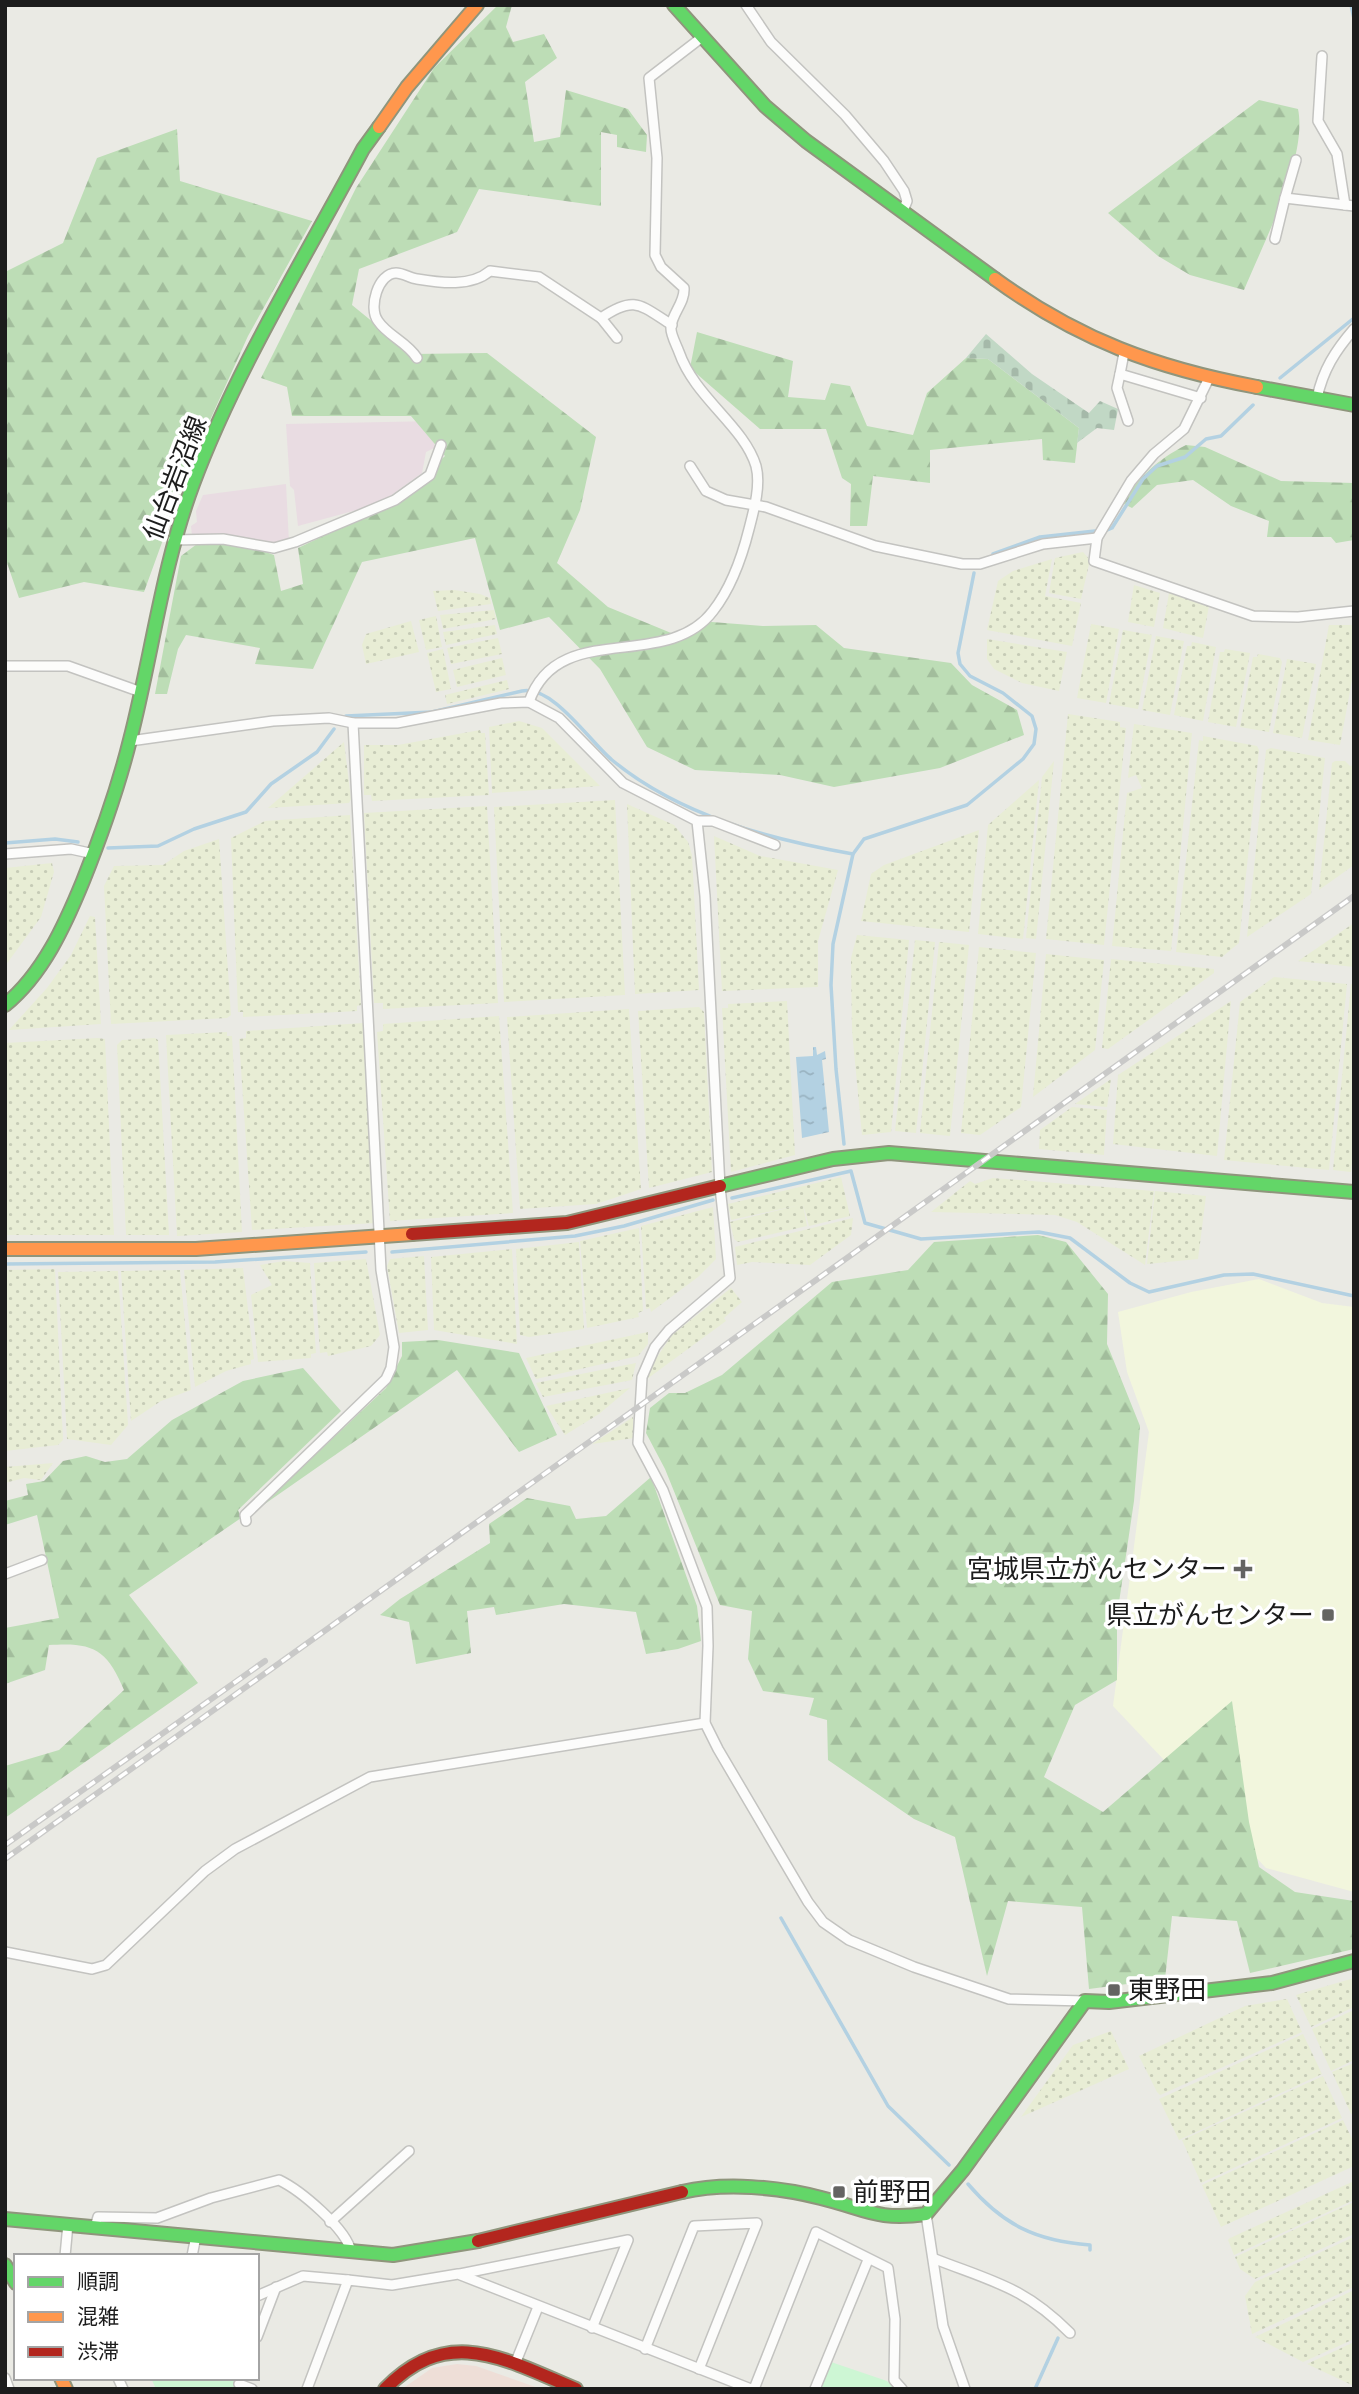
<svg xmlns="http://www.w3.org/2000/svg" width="1359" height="2394" font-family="'Space Grotesk','Noto Sans JP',sans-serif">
<defs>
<pattern id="farmland-dots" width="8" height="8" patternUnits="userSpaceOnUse" patternTransform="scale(1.75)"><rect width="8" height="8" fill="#e8edd5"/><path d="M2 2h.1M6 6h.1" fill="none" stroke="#c6cbb6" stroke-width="1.8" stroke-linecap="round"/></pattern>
<pattern id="forest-firs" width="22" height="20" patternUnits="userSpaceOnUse" patternTransform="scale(1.75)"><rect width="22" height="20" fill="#bdddb6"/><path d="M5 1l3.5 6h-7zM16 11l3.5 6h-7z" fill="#a2bd9c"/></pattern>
<pattern id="cemetery-stones" width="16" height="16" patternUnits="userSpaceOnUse" patternTransform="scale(1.75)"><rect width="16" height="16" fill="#c1d8c5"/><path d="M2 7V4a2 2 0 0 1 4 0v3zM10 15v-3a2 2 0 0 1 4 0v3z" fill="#a5b9a9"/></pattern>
<pattern id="water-ripples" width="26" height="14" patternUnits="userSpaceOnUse" patternTransform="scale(1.75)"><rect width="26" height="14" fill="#b3d1e2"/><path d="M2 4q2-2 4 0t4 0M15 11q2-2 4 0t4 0" fill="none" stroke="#99b3c1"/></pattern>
</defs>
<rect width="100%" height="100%" fill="#eaeae4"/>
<polygon fill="#eeded7" points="457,2364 476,2366 541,2389 402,2389 432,2368"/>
<g fill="#e9dce2">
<polygon points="436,421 434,448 426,452 422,473 379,504 298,526 294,490 290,486 286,424"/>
<polygon points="286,484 289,542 273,544 215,535 192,536 191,526 197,522 196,511 203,495"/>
</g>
<polygon fill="#f2f6dd" points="1259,1279 1322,1303 1354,1307 1354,1892 1266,1868 1113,1706 1149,1432 1127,1372 1118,1312 1191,1292"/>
<g fill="url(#farmland-dots)">
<polygon points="1083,552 1090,560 1081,599 1049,593 1055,558"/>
<polygon points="1052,559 1045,596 1081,603 1072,646 987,630 998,581 1013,571"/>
<polygon points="1134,585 1160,593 1154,627 1128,622"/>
<polygon points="454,590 480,594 490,598 491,604 438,611 433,591"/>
<polygon points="1169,593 1209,606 1203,638 1163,628"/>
<polygon points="494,610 496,619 443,629 440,615"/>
<polygon points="436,616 442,647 426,650 419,620"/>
<polygon points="411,621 419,652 366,664 362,645 366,634"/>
<polygon points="1091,624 1119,629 1106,703 1077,698"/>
<polygon points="495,625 497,634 446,645 443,632"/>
<polygon points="1329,625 1354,625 1354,670 1340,745 1308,740"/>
<polygon points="1123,630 1152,635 1138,709 1109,704"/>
<polygon points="1156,636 1184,641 1170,715 1142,710"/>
<polygon points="498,638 502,654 451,664 447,648"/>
<polygon points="987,639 1067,652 1059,691 1022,683 994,669 987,659"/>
<polygon points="1192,642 1216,647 1203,721 1174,715 1187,646 1191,646"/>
<polygon points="443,649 451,689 436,692 427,653"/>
<polygon points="1225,649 1250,653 1236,727 1208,722 1220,652 1224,652"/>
<polygon points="1258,654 1280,658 1282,662 1269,732 1240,727 1253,657 1257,657"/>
<polygon points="502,658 506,675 457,687 453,670"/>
<polygon points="1287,659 1316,664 1302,738 1273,733"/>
<polygon points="507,680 509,689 447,704 445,695"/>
<polygon points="1068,714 1120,722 1120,727 1126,728 1104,945 1046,939"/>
<polygon points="519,721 542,728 600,786 492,793 489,727"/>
<polygon points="1134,724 1192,733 1171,951 1112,946 1127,793 1142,788 1136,775 1128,778"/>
<polygon points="480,730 481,733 485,733 489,795 372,801 371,795 364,795 364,745 398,745"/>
<polygon points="1203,736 1257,746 1259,750 1239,943 1222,957 1176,952 1199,740 1203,741"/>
<polygon points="344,742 351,799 349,803 268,808"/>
<polygon points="1271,748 1325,758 1311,894 1247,937 1266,750"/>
<polygon points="1054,761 1036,939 1026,938 1042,777"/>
<polygon points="1335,761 1345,761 1350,766 1354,765 1354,865 1319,890 1332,763"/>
<polygon points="1039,780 1023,939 978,934 988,825"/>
<polygon points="615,800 625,995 504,1002 494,807"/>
<polygon points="627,804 674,825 688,842 692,855 699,990 635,994"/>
<polygon points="487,806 498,1003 383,1009 383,1003 374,1003 364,813"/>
<polygon points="350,815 361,1005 357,1006 357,1011 243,1017 243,1012 238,1012 231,838 265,821"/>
<polygon points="979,830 969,932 861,921 871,874 884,865"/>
<polygon points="714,836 760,856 838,870 818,941 818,987 722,991"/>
<polygon points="219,839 231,1015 227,1018 111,1024 104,886 114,866 163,865 184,851"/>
<polygon points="52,863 54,872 41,917 5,966 5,868"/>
<polygon points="90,916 95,917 101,1024 9,1030 47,988 71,955"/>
<polygon points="1354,923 1354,967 1298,961"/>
<polygon points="857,935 909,940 891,1132 862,1135 852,1031 851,958"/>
<polygon points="915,940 935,942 916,1133 895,1131"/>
<polygon points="939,942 969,945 950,1136 920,1133"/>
<polygon points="979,947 1036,953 1021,1107 980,1135 961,1133"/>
<polygon points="1046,954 1104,960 1095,1050 1033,1097"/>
<polygon points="1111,959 1214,969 1214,973 1108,1049 1102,1048"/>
<polygon points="1274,977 1347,984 1329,1170 1224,1160 1240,1002"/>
<polygon points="1351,984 1354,985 1354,1143 1351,1172 1333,1170"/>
<polygon points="787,1001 795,1155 731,1172 722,1008 728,1008 728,1004"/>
<polygon points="1231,1001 1217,1156 1113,1144 1118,1075"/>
<polygon points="699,1007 704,1012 712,1172 649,1188 638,1011"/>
<polygon points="629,1009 641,1189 596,1204 520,1209 507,1017"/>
<polygon points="499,1016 513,1213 390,1221 377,1032 383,1031 383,1024"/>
<polygon points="363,1023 376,1223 252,1230 239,1039 246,1038 246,1031"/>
<polygon points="227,1032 227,1036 232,1036 242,1232 177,1236 166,1035"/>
<polygon points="98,1038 105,1039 114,1235 5,1235 5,1043"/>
<polygon points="155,1038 158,1040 169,1235 126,1235 117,1045 122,1040"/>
<polygon points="1111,1079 1107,1107 1075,1104"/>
<polygon points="1072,1107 1107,1110 1104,1155 1039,1149 1040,1130"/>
<polygon points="841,1177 850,1216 809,1226 803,1204 807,1226 738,1242 734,1239 730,1222 800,1205 731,1220 728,1204"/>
<polygon points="993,1178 1154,1191 1145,1265 1077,1222 1055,1215 931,1212 970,1181 975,1184"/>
<polygon points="1155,1191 1206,1196 1198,1259 1147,1264"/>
<polygon points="713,1207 716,1259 698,1277 651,1312 650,1308 646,1309 641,1226"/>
<polygon points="853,1218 851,1235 810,1265 752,1262 737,1265 735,1247"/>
<polygon points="639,1228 643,1311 638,1313 639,1317 587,1328 580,1241"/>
<polygon points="579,1242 584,1329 529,1337 520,1335 516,1249"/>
<polygon points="512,1249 517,1344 434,1330 431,1257"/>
<polygon points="424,1256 428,1330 399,1333 387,1266 390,1259"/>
<polygon points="366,1259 380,1335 371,1346 328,1356 327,1352 320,1353 314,1263"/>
<polygon points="284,1261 310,1263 316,1353 311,1354 311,1358 258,1362 251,1295 272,1285 260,1265"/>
<polygon points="243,1268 254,1359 251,1360 251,1364 226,1371 195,1387 184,1270"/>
<polygon points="55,1269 63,1440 58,1445 5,1451 5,1270"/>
<polygon points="180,1270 191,1390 161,1401 131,1421 121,1271"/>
<polygon points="118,1271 128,1425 111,1445 67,1439 58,1272"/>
<polygon points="731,1288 742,1302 724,1318 726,1321 647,1379 653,1363 672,1335"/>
<polygon points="648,1332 648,1344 638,1356 536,1379 526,1358"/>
<polygon points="636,1363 632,1380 543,1397 536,1383"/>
<polygon points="630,1388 599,1414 565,1435 546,1406"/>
<polygon points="633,1417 634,1438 592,1444"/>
<polygon points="53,1463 41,1480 24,1478 5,1483 5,1467"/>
<polygon points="1354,1978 1354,2007 1311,2027 1296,1995"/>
<polygon points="1287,1999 1302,2032 1160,2095 1157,2092 1139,2056 1245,2006"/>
<polygon points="1354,2010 1354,2060 1331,2071 1312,2029"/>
<polygon points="1111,2031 1129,2069 1021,2117 1073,2045"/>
<polygon points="1303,2034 1322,2074 1179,2140 1159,2099"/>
<polygon points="1354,2063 1354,2113 1351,2114 1332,2072"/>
<polygon points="1323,2076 1342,2118 1201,2183 1182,2140"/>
<polygon points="1343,2120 1354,2143 1354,2166 1221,2227 1202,2185"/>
<polygon points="1354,2181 1354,2200 1234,2255 1228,2240 1230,2238"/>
<polygon points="1354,2202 1354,2234 1255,2279 1240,2269 1235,2257"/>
<polygon points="1354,2237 1354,2287 1252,2334 1245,2296 1255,2282"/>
<polygon points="1354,2290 1354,2339 1303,2362 1255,2337"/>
<polygon points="1354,2342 1354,2386 1307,2364"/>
</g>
<g fill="url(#forest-firs)">
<polygon points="498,5 512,5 506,27 513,42 544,34 557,58 525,82 534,142 560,137 566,90 628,109 647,135 646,152 617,147 617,135 601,132 601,206 479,189 457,232 359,269 352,305 412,354 487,353 596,437 580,510 557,563 608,607 676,635 699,621 763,626 816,625 844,648 951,663 972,685 1017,710 1024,735 940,768 834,787 780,775 695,770 647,747 600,669 549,617 500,630 475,538 362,562 313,669 255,664 260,648 186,635 178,649 167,694 155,694 181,556 201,541 241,543 274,555 281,591 303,584 298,548 397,501 445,456 411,416 292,416 287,387 261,378 356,188 434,68"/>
<path d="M 1259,100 L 1298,109 C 1308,157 1263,244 1244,290 L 1190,275 L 1158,256 L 1108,213 Z"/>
<polygon points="177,129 180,181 312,221 248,336 192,460 144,592 84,582 19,598 5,557 5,272 63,243 97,158"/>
<polygon points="697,332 793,361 788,397 825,400 831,383 850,386 867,426 913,435 927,393 966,358 988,359 1079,428 1075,463 1043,460 1042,439 930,450 930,483 873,476 867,526 850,526 851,484 842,478 826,429 760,429 690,368"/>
<path d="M 1186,445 L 1205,447 L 1281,481 L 1354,483 L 1354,540 L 1336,543 L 1331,537 L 1267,537 L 1269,521 L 1231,506 L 1193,480 L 1157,485 L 1132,508 L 1122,503 C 1140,476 1157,460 1186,445 Z"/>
<polygon points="1038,1235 1066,1242 1108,1294 1107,1344 1140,1426 1134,1501 1117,1616 1117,1680 1075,1705 1044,1777 1103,1812 1232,1701 1249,1822 1259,1867 1295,1892 1354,1901 1354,1949 1250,1973 1237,1921 1172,1916 1165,1979 1089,1989 1082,1907 1008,1901 987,1976 955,1837 914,1819 828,1760 827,1720 809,1715 814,1698 763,1691 748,1659 752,1611 720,1605 665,1469 646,1433 650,1408 669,1393 685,1393 722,1375 832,1282 908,1270 934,1242"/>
<polygon points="438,1340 519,1353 557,1435 519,1452 457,1370 259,1508 386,1388 402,1356 402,1342"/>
<path d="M 303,1368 L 341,1411 L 238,1510 L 241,1518 L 129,1595 L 198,1683 L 5,1818 L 5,1766 L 59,1750 L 124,1690 C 107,1649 93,1642 49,1645 L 45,1670 L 5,1684 L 5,1628 L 59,1618 L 37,1515 L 5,1525 L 5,1501 L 28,1495 L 26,1484 L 44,1481 L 63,1461 L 86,1456 L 105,1462 L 127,1459 L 172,1420 L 243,1381 Z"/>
<polygon points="651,1477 697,1606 701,1641 678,1649 646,1654 636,1612 564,1604 496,1615 494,1607 467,1611 471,1653 416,1664 409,1622 380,1615 400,1599 490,1543 489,1524 527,1498 570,1506 576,1519 606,1516"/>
</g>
<polygon fill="url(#cemetery-stones)" points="986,334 1032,374 1089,413 1100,401 1118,409 1114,430 1097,428 1077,443 1079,428 988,359 966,358"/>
<g fill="#cdf6d4">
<polygon points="831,2362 887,2381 895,2389 820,2389"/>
<polygon points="151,2378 238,2378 234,2389 156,2389"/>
</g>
<polygon fill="url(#water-ripples)" points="813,1047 816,1047 817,1055 825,1051 826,1059 822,1060 829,1132 802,1138 796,1057 813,1056"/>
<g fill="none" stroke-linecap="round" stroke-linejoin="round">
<g stroke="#b3d1e2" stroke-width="3.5">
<polyline points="1351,5 1354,19"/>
<polyline points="1280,378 1354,318"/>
<polyline points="1105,531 1112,528 1143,479 1157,466 1185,457 1206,439 1221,436 1253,405"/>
<polyline points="993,554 1040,537 1095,531"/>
<path d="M 346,716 L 432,712 L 522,691 C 553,685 590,742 612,760 C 680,816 769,839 853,854"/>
<polyline points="5,843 55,839 78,842"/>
<polyline points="108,848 158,846 194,829 246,812 271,784 317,752 334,729"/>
<polyline points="844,1144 836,1069 831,985 833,944 853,854 864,839 967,805 1023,759 1034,744 1036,729 1032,716 1003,693 970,676 960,664 958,653 974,573"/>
<polyline points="732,1198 851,1171 865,1223 921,1239 1039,1232 1070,1238 1130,1283 1149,1292 1224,1275 1253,1274 1354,1296"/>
<polyline points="392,1252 575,1236 624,1226 713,1200"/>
<polyline points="5,1264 215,1262 366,1252"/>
<polyline points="781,1918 888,2106 949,2165"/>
<path d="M 968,2184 C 1003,2225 1036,2241 1090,2245 L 1090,2250"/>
<polyline points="1035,2389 1058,2338"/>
</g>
<g stroke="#c3c3c0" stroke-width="12">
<g id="street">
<polyline points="746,5 771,42 845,115 884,161 904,191 907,201 903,211"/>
<polyline points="1322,56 1318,121 1337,154 1345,205"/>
<polyline points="1285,198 1296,160"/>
<polyline points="1275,239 1285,198 1354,206"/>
<polyline points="601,318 617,338"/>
<path d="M 417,358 C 407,342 388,336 378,321 C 368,308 378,273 396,273 C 403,273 410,278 417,279 C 441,283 471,287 490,271 L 539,277 L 601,318 C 635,295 640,305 672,325"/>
<polyline points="1120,374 1124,353"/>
<polyline points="1209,378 1184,429 1154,454 1131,481 1097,538 1094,561 1253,616 1298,617 1354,611"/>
<path d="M 1317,398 C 1323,370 1335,351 1354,329"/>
<polyline points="1128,421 1117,388 1120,374 1201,398"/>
<polyline points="690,466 706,491 726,500 766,507 875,546 962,564 980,564 1043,544 1097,538"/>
<polyline points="173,540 223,539 274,548 295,542 395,500 430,475 441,445"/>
<polyline points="5,666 68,666 141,692"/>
<path d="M 529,702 C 558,618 666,673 713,611 C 731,588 742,557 749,529 C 754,510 761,485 756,466 C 744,426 695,398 679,352 C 677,346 670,334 671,327 C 672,313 685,303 684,288 L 661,267 L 655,255 L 657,158 L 649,78 L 701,38"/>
<polyline points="130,741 273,721 329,718 353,723 397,723 501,703 529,702 559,718 623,783 697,821 705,896 720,1187 730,1278 669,1330 655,1347 642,1377 638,1443 663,1490 707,1607 708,1646 705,1723 718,1749 808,1902 823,1922 849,1940 914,1967 1009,1999 1085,2001"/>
<polyline points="697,821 713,821 775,845"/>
<polyline points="5,854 71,849 94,854"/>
<polyline points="246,1521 245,1515 386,1379 391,1368 394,1347 381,1270 353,723"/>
<polyline points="5,1574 42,1560"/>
<polyline points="5,1952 92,1969 106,1965 205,1871 235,1849 370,1777 705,1723"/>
<polyline points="926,2214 943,2326 965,2389"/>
<polyline points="330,2222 409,2151"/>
<path d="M 95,2227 L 98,2217 L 157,2218 L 211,2198 L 279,2180 C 300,2190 347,2229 351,2252"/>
<polyline points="65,2256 68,2224"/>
<polyline points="192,2256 196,2236"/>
<path d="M 935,2259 C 994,2282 1024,2287 1070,2333"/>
<polyline points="460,2274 628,2240 592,2328"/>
<polyline points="257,2296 303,2276 348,2280"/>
<polyline points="257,2337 276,2287"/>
<polyline points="645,2349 694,2226 757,2223 699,2369"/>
<polyline points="515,2364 538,2307"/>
<polyline points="5,2378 9,2389"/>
<polyline points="118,2378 123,2389"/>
<polyline points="239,2384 252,2389"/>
<polyline points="307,2389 348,2280 392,2285 458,2274 751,2389"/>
<polyline points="754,2389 816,2232 888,2268 895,2319 894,2380 902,2389"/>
<polyline points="815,2389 868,2260"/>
</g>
</g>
<g stroke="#8f957c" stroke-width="16">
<g id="fast">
<polyline points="674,5 765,106 806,141 995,279"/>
<polyline points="1257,387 1354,405"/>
<path d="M 5,1005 C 43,974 65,925 83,881 C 101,836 118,788 130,740 C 152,655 162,567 193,484 C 235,371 306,256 363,149 L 379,127"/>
<polyline points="720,1186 833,1159 889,1153 1354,1192"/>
<path d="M 682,2192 C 725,2182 779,2187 821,2198 C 866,2209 877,2221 926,2214 L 963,2170 L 1085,2001 L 1109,2002 L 1272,1983 L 1354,1961"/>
<polyline points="5,2219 393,2255 478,2241"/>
<polyline points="5,2265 16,2283"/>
</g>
</g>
<g stroke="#8f957c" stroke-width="16">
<g id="slow">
<polyline points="379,127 407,87 477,5"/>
<path d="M 995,279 C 1079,340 1156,368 1257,387"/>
<polyline points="5,1249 196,1249 412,1234"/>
<polyline points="61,2378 66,2389"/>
</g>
</g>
<g stroke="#8f957c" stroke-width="16">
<g id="jam">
<polyline points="412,1234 567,1223 720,1186"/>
<polyline points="478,2241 682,2192"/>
<path d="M 385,2389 C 448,2324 504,2359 576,2389"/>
</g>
</g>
<use href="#street" stroke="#fcfcfb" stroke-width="9"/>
<use href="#fast" stroke="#63d668" stroke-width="12"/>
<use href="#slow" stroke="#ff974d" stroke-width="12"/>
<use href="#jam" stroke="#b3261e" stroke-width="12"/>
<g stroke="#c9c9c8" stroke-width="6">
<g id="rail">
<polyline points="5,1845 265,1661"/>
<polyline points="5,1859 1354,896"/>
</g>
</g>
<use href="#rail" stroke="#fff" stroke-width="3.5" stroke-dasharray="10" stroke-linecap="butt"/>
</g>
<g fill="#646462" stroke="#fff" stroke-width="2.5">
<path d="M1239.5 1558.5h7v7h7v7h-7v7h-7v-7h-7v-7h7z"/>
<rect x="1321" y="1608" width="14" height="14" rx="3.5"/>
<rect x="1107" y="1983" width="14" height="14" rx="3.5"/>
<rect x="832" y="2185" width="14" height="14" rx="3.5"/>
</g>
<g text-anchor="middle" stroke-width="7" stroke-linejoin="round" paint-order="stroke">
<g font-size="26" fill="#1c1c1c" stroke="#fff">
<text transform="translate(175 478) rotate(-69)" y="9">仙台岩沼線</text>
</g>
<g font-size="26" fill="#1c1c1c" stroke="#fff" text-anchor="end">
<text x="1227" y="1578">宮城県立がんセンター</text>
<text x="1314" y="1624">県立がんセンター</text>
<text x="1128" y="1999" text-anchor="start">東野田</text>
<text x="853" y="2201" text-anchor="start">前野田</text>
</g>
</g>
<rect width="1359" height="2394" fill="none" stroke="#1c1c1c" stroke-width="14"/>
<rect x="14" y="2254" width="245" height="126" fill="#ffffff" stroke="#a4a4a4" stroke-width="2"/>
<rect x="28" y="2277" width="35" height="10" fill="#63d668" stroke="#a4a4a4" stroke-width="2"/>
<text x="77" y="2289" font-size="21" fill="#1c1c1c">順調</text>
<rect x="28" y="2312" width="35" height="10" fill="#ff974d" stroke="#a4a4a4" stroke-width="2"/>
<text x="77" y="2324" font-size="21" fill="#1c1c1c">混雑</text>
<rect x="28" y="2347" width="35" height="10" fill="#b3261e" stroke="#a4a4a4" stroke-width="2"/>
<text x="77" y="2359" font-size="21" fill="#1c1c1c">渋滞</text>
</svg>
